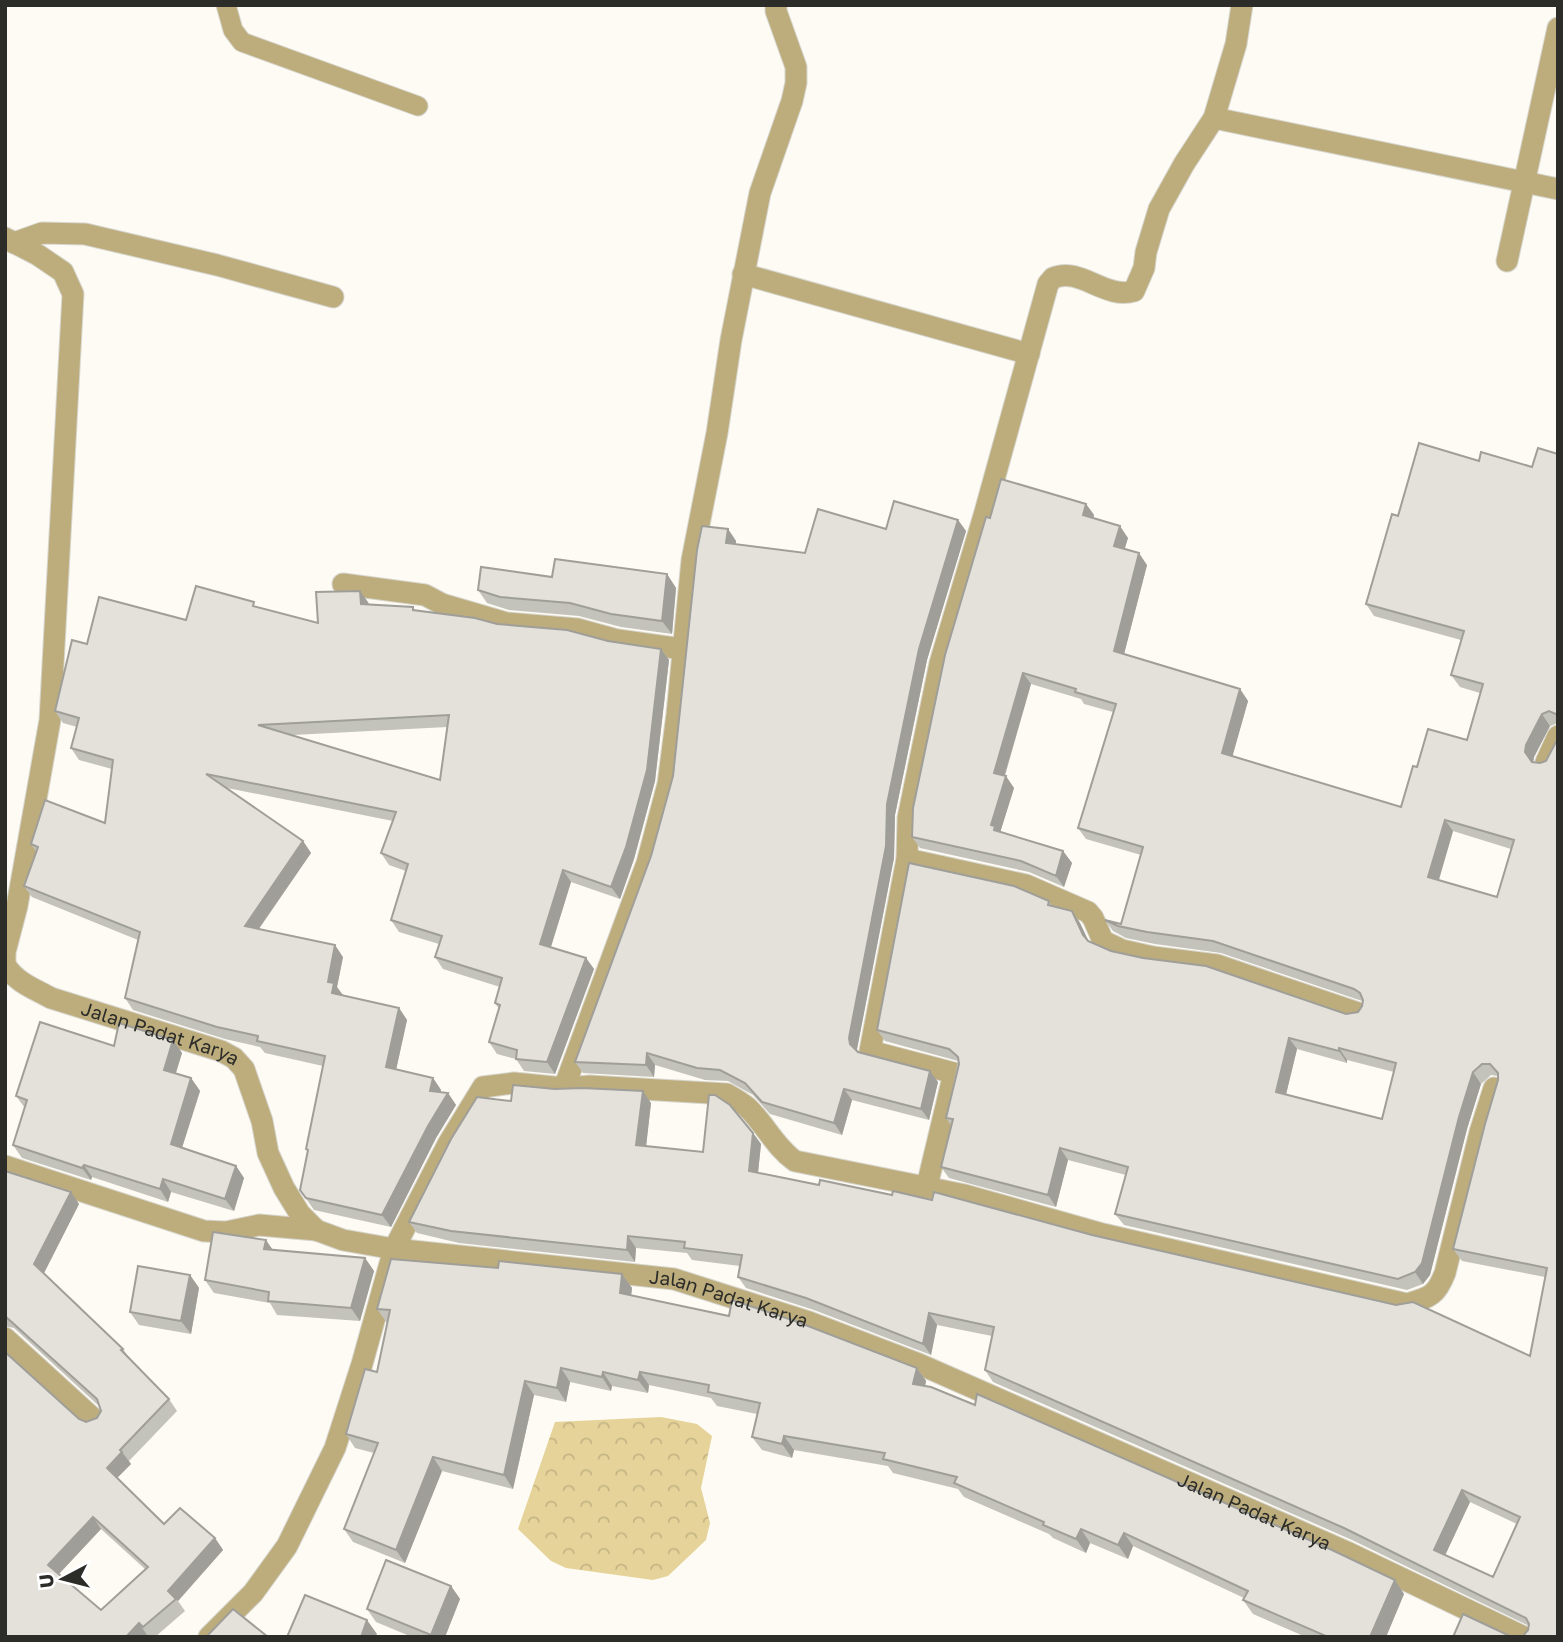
<svg xmlns="http://www.w3.org/2000/svg" width="1563" height="1642" font-family="'Golos Text',sans-serif">
<defs>
<pattern id="forest-crowns" width="20" height="18" patternUnits="userSpaceOnUse" patternTransform="scale(1.75)"><rect width="20" height="18" fill="#e5d399"/><path d="M2 6a3 3 0 1 1 6 0M12 15a3 3 0 1 1 6 0" fill="none" stroke="#c5b584"/></pattern>
</defs>
<rect width="100%" height="100%" fill="#fdfbf3"/>
<polygon fill="url(#forest-crowns)" points="661,1417 697,1424 712,1436 701,1488 710,1523 706,1540 668,1576 653,1580 566,1568 551,1561 518,1529 555,1422"/>
<g fill="none" stroke-linecap="round" stroke-linejoin="round">
<g stroke="#d7d6cf" stroke-width="21">
<polyline id="lane" points="226,5 233,30 242,42 418,106"/>
</g>
<g stroke="#d7d6cf" stroke-width="23">
<g id="street">
<polyline points="1214,118 1558,189"/>
<polyline points="5,238 38,255 63,272 73,294 50,720 17,906 5,952 5,965"/>
<polyline points="14,243 42,233 85,234 217,265 333,297"/>
<polyline points="1507,261 1558,28"/>
<polyline points="743,274 1029,354"/>
<polyline points="343,584 425,595 442,604 507,623 578,629 618,640 682,649"/>
<polyline points="1546,762 1558,736"/>
<polyline points="907,859 1026,885 1088,912 1093,918 1103,941 1122,950 1153,957 1217,965 1358,1013"/>
<path id="s1" d="M 5,965 C 17,983 33,988 51,998 L 221,1051 L 234,1058 L 244,1069 L 262,1121 L 268,1153 L 284,1188 L 300,1214 L 316,1230 L 343,1240 L 394,1249 L 674,1279 L 809,1322 L 919,1364 L 1347,1552 L 1524,1637"/>
<polyline points="564,1088 647,863 668,784 677,714 692,560 717,433 731,340 760,193 792,101 796,83 796,67 776,11 776,5"/>
<polyline points="5,1166 204,1231 226,1232 259,1225 316,1230"/>
<path d="M 927,1186 L 954,1073 L 870,1051 L 907,859 L 908,818 L 940,663 L 985,512 L 1048,284 L 1053,278 C 1079,266 1106,300 1134,291 L 1144,268 L 1146,252 L 1159,209 L 1184,164 L 1214,118 L 1236,44 L 1242,5"/>
<polyline points="5,1338 96,1421"/>
<path d="M 209,1637 L 253,1593 L 287,1546 L 335,1448 L 362,1364 L 394,1249 L 448,1144 L 483,1087 L 514,1083 L 564,1088 L 590,1086 L 727,1094 C 734,1098 741,1102 747,1107 C 765,1124 775,1147 795,1161 L 965,1195 L 1103,1234 L 1407,1304 C 1430,1297 1436,1296 1445,1273 L 1480,1132 L 1494,1088"/>
</g>
</g>
<use href="#lane" stroke="#bdad7d" stroke-width="19"/>
<use href="#street" stroke="#bdad7d" stroke-width="21"/>
</g>
<g fill="#c3c2bb" fill-rule="evenodd">
<path d="M 1558,454 L 1558,723 L 1550,726 L 1534,757 L 1533,762 L 1558,1637 L 1528,1630 L 1529,1626 L 1352,1540 L 993,1382 L 985,1370 L 992,1336 L 937,1325 L 931,1355 L 814,1310 L 746,1288 L 738,1277 L 740,1266 L 692,1260 L 687,1253 L 636,1248 L 635,1262 L 459,1243 L 417,1233 L 409,1222 L 511,1101 L 555,1089 L 651,1103 L 646,1146 L 703,1152 L 753,1133 L 761,1144 L 758,1173 L 1530,1356 L 1545,1277 L 1462,1261 L 1453,1249 L 1498,1080 L 1498,1076 L 1491,1075 L 1481,1084 L 1467,1129 L 1430,1275 L 1423,1284 L 1407,1290 L 1124,1225 L 1115,1214 L 1126,1175 L 1068,1160 L 1056,1207 L 949,1178 L 941,1167 L 951,1125 L 946,1118 L 958,1061 L 885,1041 L 877,1030 L 1049,901 L 1052,906 L 1072,911 L 1080,923 L 1088,941 L 1111,951 L 1346,1014 L 1358,1012 L 1362,1006 L 1362,1001 L 1221,953 L 1155,944 L 1126,938 L 1113,931 L 1105,920 L 1121,924 L 1141,855 L 1086,839 L 1078,828 L 1113,712 L 1084,704 L 1081,699 L 1031,684 L 1005,776 L 1014,788 L 1000,832 L 1063,851 L 1072,863 L 1064,887 L 1029,872 L 920,848 L 912,837 L 990,518 L 1086,504 L 1094,515 L 1093,518 L 1128,538 L 1124,549 L 1147,565 L 1124,654 L 1240,689 L 1248,701 L 1232,756 L 1401,807 L 1417,767 L 1467,740 L 1480,693 L 1460,687 L 1451,675 L 1461,640 L 1374,616 L 1366,604 L 1398,516 L 1479,461 L 1532,467 ZM 1453,831 L 1511,849 L 1497,897 L 1439,880 ZM 1297,1049 L 1347,1063 L 1347,1060 L 1394,1072 L 1382,1119 L 1286,1094 ZM 1470,1502 L 1517,1524 L 1493,1577 L 1445,1555 Z"/>
<polygon points="958,520 966,531 927,660 895,815 894,858 857,1049 857,1051 938,1082 929,1120 852,1100 842,1135 770,1114 753,1095 728,1081 705,1080 655,1065 654,1077 583,1073 575,1062 651,856 673,776 728,529 736,541 736,544 805,553 886,529"/>
<polygon points="667,574 676,588 672,634 621,627 579,616 509,610 487,603 478,590 552,577"/>
<path d="M 368,602 L 369,604 L 413,607 L 415,610 L 497,624 L 661,649 L 669,660 L 655,781 L 634,859 L 620,899 L 571,882 L 551,947 L 586,958 L 594,969 L 555,1074 L 524,1071 L 516,1059 L 497,1054 L 489,1042 L 499,1009 L 495,1003 L 500,987 L 443,969 L 435,957 L 439,944 L 399,932 L 391,920 L 406,871 L 389,865 L 381,853 L 393,821 L 227,788 L 303,841 L 311,853 L 259,929 L 343,957 L 337,987 L 342,996 L 399,1008 L 407,1020 L 396,1070 L 433,1078 L 441,1090 L 440,1093 L 448,1093 L 456,1105 L 436,1138 L 391,1227 L 314,1210 L 300,1190 L 308,1152 L 306,1149 L 323,1066 L 265,1053 L 260,1047 L 225,1039 L 133,1010 L 125,998 L 138,940 L 32,897 L 24,886 L 36,851 L 31,844 L 105,823 L 112,769 L 79,760 L 71,748 L 77,727 L 63,723 L 55,711 L 87,644 L 186,620 L 257,607 L 318,623 ZM 447,727 L 440,780 L 293,735 Z"/>
<polygon points="173,1040 182,1053 176,1073 191,1078 200,1091 182,1148 236,1166 244,1178 234,1211 171,1192 168,1202 92,1177 91,1180 22,1158 13,1145 25,1108 16,1096 114,1046"/>
<path d="M 5,1171 L 79,1204 L 44,1273 L 123,1349 L 130,1359 L 169,1399 L 177,1411 L 129,1461 L 131,1464 L 117,1478 L 164,1524 L 215,1538 L 223,1550 L 178,1601 L 185,1611 L 155,1637 L 149,1637 L 147,1635 L 145,1637 L 5,1637 L 79,1419 L 86,1422 L 97,1418 L 101,1411 L 99,1406 L 14,1328 L 5,1326 ZM 101,1529 L 145,1569 L 101,1610 L 59,1574 Z"/>
<polygon points="273,1250 365,1258 374,1271 360,1321 277,1315 270,1303 214,1293 205,1280"/>
<polygon points="498,1268 622,1274 632,1288 631,1295 917,1368 926,1381 925,1386 1395,1580 1404,1594 1386,1637 1306,1637 1253,1614 1243,1600 1244,1598 1133,1546 1128,1559 1090,1543 1086,1553 1053,1538 1049,1534 964,1497 958,1489 893,1473 888,1466 794,1450 792,1458 762,1450 752,1437 757,1414 717,1406 711,1398 649,1385 648,1393 612,1386 611,1391 570,1382 566,1402 534,1395 513,1489 442,1471 405,1563 353,1542 344,1529 374,1453 355,1448 346,1434 377,1372 387,1323 377,1309"/>
<polygon points="190,1275 199,1288 191,1334 139,1325 130,1312"/>
<polygon points="451,1586 460,1599 445,1637 412,1637 376,1622 367,1609"/>
</g>
<g fill="#9f9e99">
<polygon points="1086,504 1094,515 1091,527 1083,515"/>
<polygon points="958,520 966,531 927,660 895,815 894,858 857,1049 858,1056 850,1044 849,1038 887,804 919,649"/>
<polygon points="1120,526 1128,538 1122,558 1114,546"/>
<polygon points="728,529 736,541 734,554 726,543"/>
<polygon points="1139,553 1147,565 1122,662 1114,651"/>
<polygon points="667,574 676,588 672,634 662,621"/>
<polygon points="360,591 368,602 369,616 361,604"/>
<polygon points="661,649 669,660 655,781 634,859 620,899 611,887"/>
<polygon points="1023,673 1031,684 1002,784 994,773"/>
<polygon points="1240,689 1248,701 1230,765 1222,753"/>
<polygon points="1542,714 1550,726 1534,757 1533,764 1525,752 1526,745"/>
<polygon points="1006,776 1014,788 1000,833 1002,842 991,825"/>
<polygon points="1445,820 1453,831 1436,889 1428,877"/>
<polygon points="303,841 311,853 253,937 245,926"/>
<polygon points="1063,851 1072,863 1064,887 1056,876"/>
<polygon points="563,870 571,882 548,956 540,944"/>
<polygon points="1072,911 1080,923 1091,946 1083,935"/>
<polygon points="335,945 343,957 337,987 343,995 340,1005 332,993 328,982"/>
<polygon points="586,958 594,969 555,1074 547,1062"/>
<polygon points="399,1008 407,1020 394,1079 386,1067"/>
<polygon points="1289,1038 1297,1049 1284,1103 1276,1092"/>
<polygon points="173,1040 182,1053 173,1082 164,1070"/>
<polygon points="1339,1048 1347,1060 1347,1063 1339,1051"/>
<polygon points="647,1053 655,1065 654,1077 646,1065"/>
<polygon points="930,1071 938,1082 929,1120 921,1109"/>
<polygon points="1473,1072 1481,1084 1467,1129 1430,1275 1423,1284 1415,1272 1459,1117"/>
<polygon points="191,1078 200,1091 179,1157 171,1144"/>
<polygon points="433,1078 441,1090 438,1103 430,1091"/>
<polygon points="844,1089 852,1100 842,1135 834,1123"/>
<polygon points="643,1091 651,1103 645,1156 636,1145"/>
<polygon points="448,1093 456,1105 436,1138 391,1227 382,1215 428,1126"/>
<polygon points="753,1133 761,1144 757,1182 749,1171"/>
<polygon points="1060,1148 1068,1160 1056,1207 1048,1195"/>
<polygon points="84,1165 92,1177 91,1180 82,1168"/>
<polygon points="236,1166 244,1178 234,1211 225,1199"/>
<polygon points="163,1179 171,1192 168,1202 160,1189"/>
<polygon points="71,1192 79,1204 43,1275 34,1264"/>
<polygon points="628,1236 636,1248 635,1262 627,1250"/>
<polygon points="266,1240 275,1253 264,1249"/>
<polygon points="365,1258 374,1271 360,1321 351,1308"/>
<polygon points="622,1274 632,1288 630,1306 620,1293"/>
<polygon points="190,1275 199,1288 191,1334 181,1321"/>
<polygon points="929,1313 937,1325 931,1355 923,1344"/>
<polygon points="561,1368 570,1382 566,1402 557,1388"/>
<polygon points="917,1368 926,1381 923,1397 913,1384"/>
<polygon points="603,1372 612,1386 611,1391 602,1377"/>
<polygon points="640,1372 649,1385 648,1393 638,1380"/>
<polygon points="525,1381 534,1395 513,1489 504,1475"/>
<polygon points="784,1436 794,1450 792,1458 782,1444"/>
<polygon points="122,1452 131,1464 115,1480 107,1468"/>
<polygon points="433,1457 442,1471 405,1563 396,1550"/>
<polygon points="1462,1490 1470,1502 1442,1562 1434,1550"/>
<polygon points="93,1517 101,1529 56,1577 48,1565"/>
<polygon points="1081,1529 1090,1543 1086,1553 1076,1539"/>
<polygon points="1124,1533 1133,1546 1128,1559 1118,1545"/>
<polygon points="215,1538 223,1550 178,1601 168,1591"/>
<polygon points="1395,1580 1404,1594 1386,1637 1370,1637"/>
<polygon points="451,1586 460,1599 445,1637 432,1637 431,1635"/>
<polygon points="367,1620 377,1634 375,1637 361,1637"/>
<polygon points="139,1623 147,1635 145,1637 126,1637"/>
</g>
<g fill="#e3e1da" stroke="#9f9e99" stroke-width="2" fill-rule="evenodd">
<path d="M 1419,443 L 1479,461 L 1481,452 L 1532,467 L 1538,448 L 1558,454 L 1558,715 L 1549,711 L 1542,714 L 1526,745 L 1525,752 L 1532,762 L 1540,763 L 1546,761 L 1558,738 L 1558,1637 L 1522,1637 L 1528,1630 L 1529,1624 L 1526,1618 L 1344,1528 L 985,1370 L 994,1327 L 929,1313 L 923,1344 L 806,1298 L 738,1277 L 742,1255 L 684,1248 L 685,1242 L 628,1236 L 627,1250 L 451,1231 L 409,1222 L 451,1139 L 477,1097 L 511,1101 L 513,1085 L 555,1089 L 582,1088 L 643,1091 L 636,1145 L 703,1152 L 709,1095 L 715,1095 L 730,1105 L 753,1133 L 749,1171 L 819,1185 L 820,1180 L 892,1195 L 893,1191 L 932,1200 L 934,1192 L 1092,1235 L 1396,1305 L 1413,1302 L 1530,1356 L 1547,1268 L 1453,1249 L 1485,1124 L 1498,1080 L 1498,1073 L 1490,1064 L 1482,1064 L 1473,1072 L 1459,1117 L 1422,1263 L 1415,1272 L 1398,1279 L 1115,1214 L 1128,1167 L 1060,1148 L 1048,1195 L 941,1167 L 953,1119 L 946,1118 L 959,1064 L 958,1057 L 949,1049 L 877,1030 L 909,863 L 1014,886 L 1049,901 L 1048,905 L 1072,911 L 1083,935 L 1088,941 L 1111,951 L 1143,958 L 1206,966 L 1346,1014 L 1358,1012 L 1362,1006 L 1363,1000 L 1360,993 L 1354,989 L 1213,941 L 1147,932 L 1118,926 L 1105,920 L 1121,924 L 1143,847 L 1078,828 L 1116,704 L 1075,692 L 1076,689 L 1023,673 L 994,773 L 1006,776 L 991,825 L 995,826 L 994,830 L 1063,851 L 1056,876 L 1021,861 L 912,837 L 913,808 L 945,655 L 986,517 L 990,518 L 1001,479 L 1086,504 L 1083,515 L 1120,526 L 1114,546 L 1139,553 L 1114,651 L 1240,689 L 1222,753 L 1401,807 L 1413,766 L 1417,767 L 1428,729 L 1467,740 L 1483,684 L 1451,675 L 1464,631 L 1366,604 L 1392,514 L 1398,516 ZM 1445,820 L 1514,840 L 1497,897 L 1428,877 ZM 1289,1038 L 1339,1051 L 1339,1048 L 1396,1063 L 1382,1119 L 1276,1092 ZM 1462,1490 L 1520,1517 L 1493,1577 L 1434,1550 Z"/>
<polygon points="894,501 958,520 919,649 887,804 886,846 849,1038 850,1044 858,1052 930,1071 921,1109 844,1089 834,1123 762,1102 745,1083 720,1070 697,1068 647,1053 646,1065 575,1062 651,856 673,776 697,550 702,526 728,529 726,543 805,553 818,509 886,529"/>
<polygon points="555,559 667,574 662,621 611,614 570,603 500,597 478,590 481,567 552,577"/>
<path d="M 196,586 L 254,602 L 253,606 L 318,623 L 316,592 L 360,591 L 361,604 L 413,607 L 413,610 L 475,618 L 497,624 L 567,630 L 608,641 L 661,649 L 647,770 L 626,847 L 611,887 L 563,870 L 540,944 L 586,958 L 547,1062 L 516,1059 L 517,1050 L 489,1042 L 500,1005 L 495,1003 L 502,978 L 435,957 L 442,936 L 391,920 L 408,864 L 381,853 L 396,812 L 206,774 L 303,841 L 245,926 L 335,945 L 328,982 L 334,983 L 332,993 L 399,1008 L 386,1067 L 433,1078 L 430,1091 L 448,1093 L 428,1126 L 382,1215 L 306,1198 L 300,1190 L 308,1150 L 306,1149 L 325,1056 L 257,1041 L 258,1036 L 217,1027 L 125,998 L 140,932 L 24,886 L 38,847 L 31,844 L 45,800 L 105,823 L 113,760 L 71,748 L 79,718 L 55,711 L 72,640 L 87,644 L 99,597 L 186,620 ZM 449,715 L 440,780 L 258,725 Z"/>
<polygon points="40,1022 114,1046 119,1023 173,1040 164,1070 191,1078 171,1144 236,1166 225,1199 163,1179 160,1189 84,1165 82,1168 13,1145 27,1100 16,1096"/>
<path d="M 5,1171 L 71,1192 L 34,1264 L 123,1349 L 121,1350 L 169,1399 L 120,1450 L 122,1452 L 107,1468 L 164,1524 L 180,1508 L 215,1538 L 168,1591 L 176,1599 L 143,1627 L 139,1623 L 126,1637 L 5,1637 L 5,1352 L 79,1419 L 86,1422 L 97,1418 L 101,1411 L 97,1399 L 5,1316 ZM 93,1517 L 148,1567 L 101,1610 L 48,1565 Z"/>
<polygon points="213,1232 266,1240 264,1249 365,1258 351,1308 268,1301 269,1292 205,1280"/>
<polygon points="391,1259 498,1268 499,1261 622,1274 620,1293 729,1316 732,1300 795,1321 917,1368 913,1384 931,1387 975,1405 977,1394 1332,1550 1395,1580 1370,1637 1328,1637 1243,1600 1248,1591 1124,1533 1118,1545 1081,1529 1076,1539 1043,1525 1044,1522 954,1483 957,1477 883,1459 885,1453 784,1436 782,1444 752,1437 760,1403 708,1392 709,1385 640,1372 638,1380 603,1372 602,1377 561,1368 557,1388 525,1381 504,1475 433,1457 396,1550 344,1529 378,1443 346,1434 365,1369 377,1372 390,1310 377,1309"/>
<polygon points="138,1266 190,1275 181,1321 130,1312"/>
<polygon points="386,1560 451,1586 431,1635 367,1609"/>
<polygon points="305,1595 367,1620 361,1637 287,1637"/>
<polygon points="233,1609 268,1637 206,1637"/>
<polygon points="1463,1614 1512,1637 1453,1637"/>
</g>
<g text-anchor="middle" stroke-width="6" stroke-linejoin="round" paint-order="stroke">
<g font-size="19" fill="#2c2c29" stroke="#fff">
<text dy="7" stroke="none"><textPath href="#s1" startOffset="172">Jalan Padat Karya</textPath></text>
<text dy="7" stroke="none"><textPath href="#s1" startOffset="864">Jalan Padat Karya</textPath></text>
<text dy="7" stroke="none"><textPath href="#s1" startOffset="1432">Jalan Padat Karya</textPath></text>
</g>
</g>
<rect width="1563" height="1642" fill="none" stroke="#2c2c29" stroke-width="14"/>
<g transform="translate(63 1579) rotate(263)" stroke="#ffffff" stroke-width="5" paint-order="stroke">
<path d="M0-5L12 26L0 18L-12 26Z" fill="#2c2c29"/>
<text y="-10" font-size="19" font-weight="bold" text-anchor="middle" fill="#2c2c29">U</text>
</g>
</svg>
